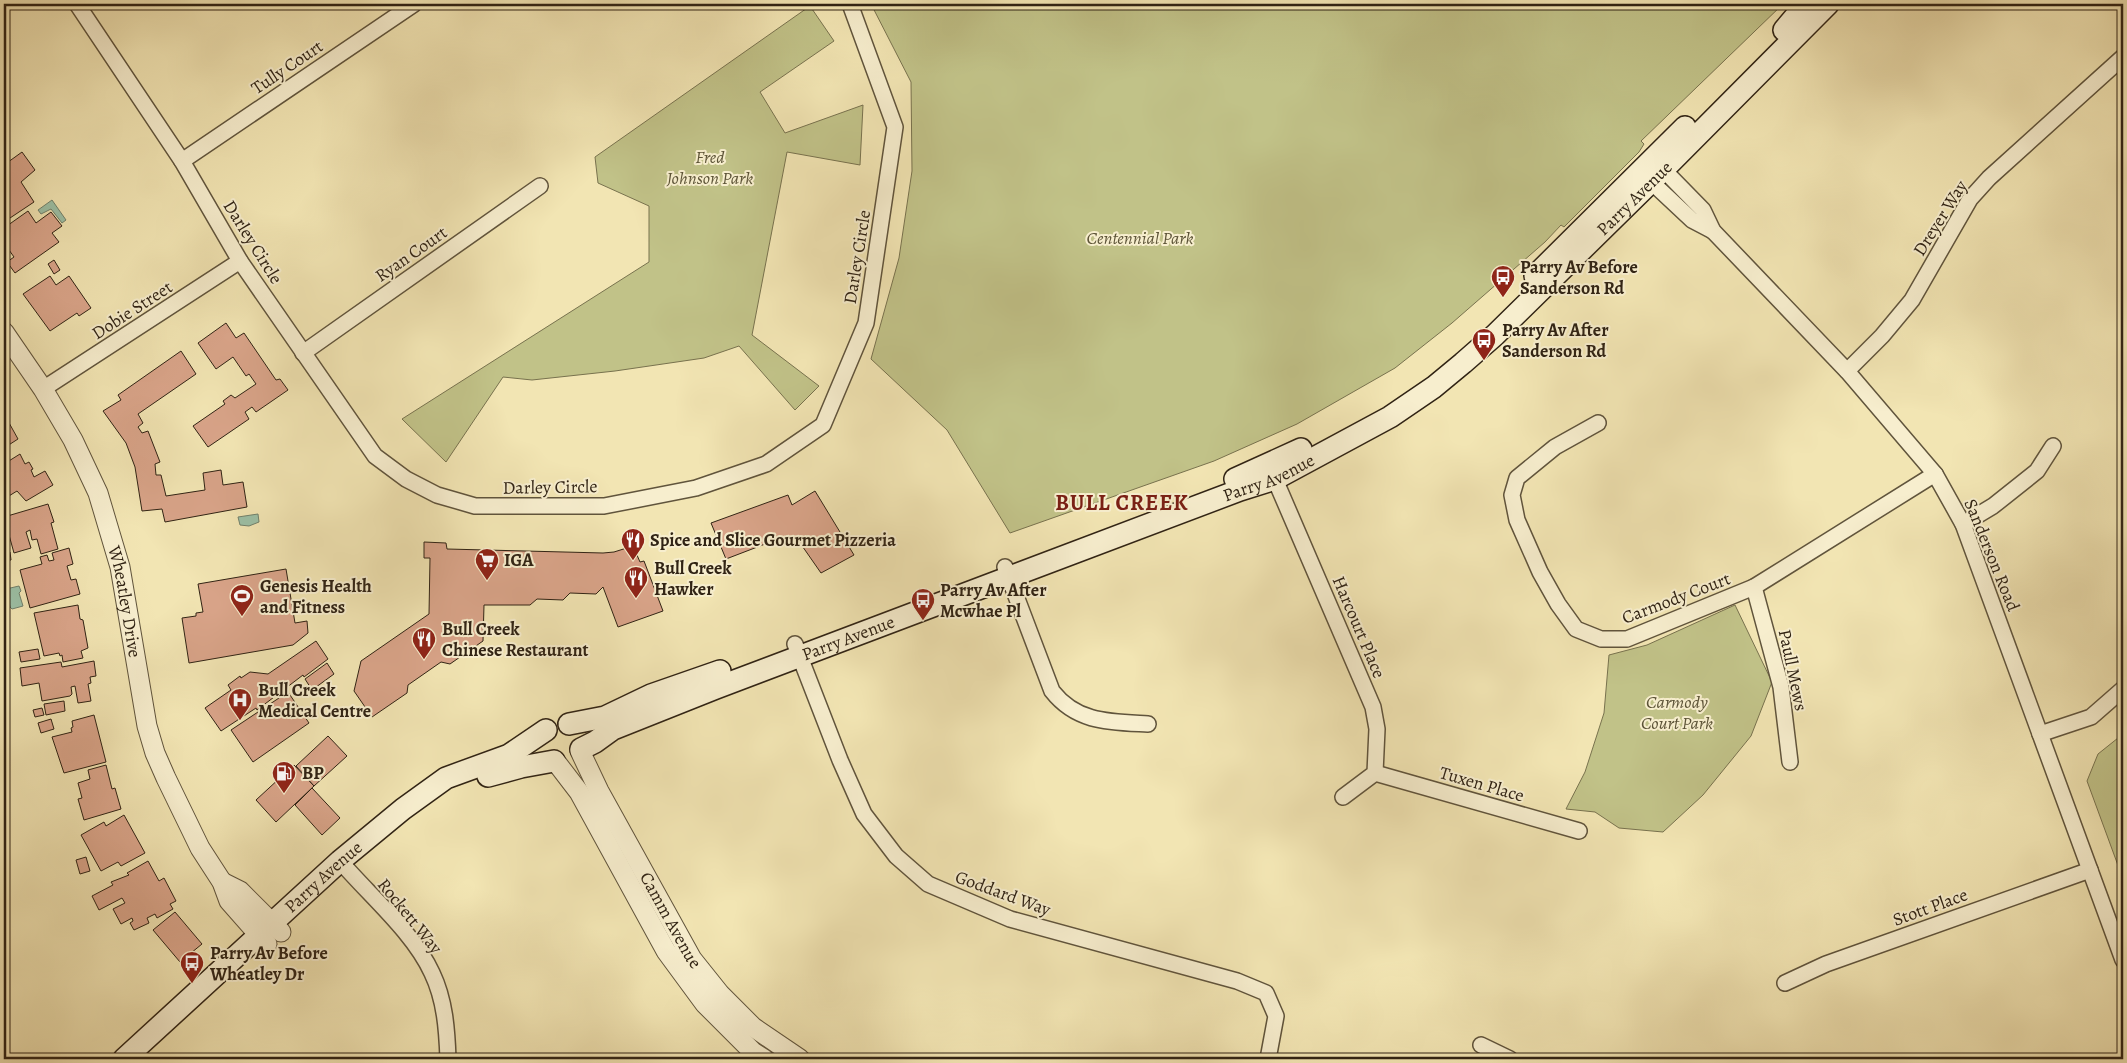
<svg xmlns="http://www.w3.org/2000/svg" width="2127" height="1063" font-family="Alegreya,serif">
<rect width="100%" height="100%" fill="#f2e5b3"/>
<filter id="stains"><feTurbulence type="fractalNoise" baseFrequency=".004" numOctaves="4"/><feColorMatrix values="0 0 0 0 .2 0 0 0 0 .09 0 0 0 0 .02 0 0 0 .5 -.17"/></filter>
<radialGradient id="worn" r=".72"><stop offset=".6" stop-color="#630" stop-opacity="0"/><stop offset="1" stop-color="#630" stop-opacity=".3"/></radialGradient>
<g fill="#c1c288" stroke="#78724e">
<polygon points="871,4 1783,4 1641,141 1644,144 1639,152 1564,227 1561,225 1545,242 1452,323 1395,368 1297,424 1214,461 1010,533 947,430 871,359 899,258 912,171 911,82"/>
<polygon points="810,6 834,41 760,92 785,133 863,105 860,165 787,152 752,335 819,386 795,410 739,346 704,358 615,371 532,380 503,377 446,462 402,419 649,262 649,206 598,183 595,157"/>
<polygon points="1735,605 1772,682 1751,736 1703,795 1663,832 1619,828 1595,812 1566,809 1585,772 1604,713 1609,655 1647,645"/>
<polygon points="2123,734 2123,879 2087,781 2098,754"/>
</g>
<g fill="#9cc0a6" stroke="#71816c">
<polygon points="52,200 66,220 62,223 51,209 41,214 38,210"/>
<polygon points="258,514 259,522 249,526 240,525 238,517"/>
<polygon points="19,586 21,591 19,593 23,606 12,609 10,607 6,589"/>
</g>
<g fill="#d9a489" stroke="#302314">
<polygon points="22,152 35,170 21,182 34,202 4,222 4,165"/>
<polygon points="28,211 36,223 51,212 62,226 52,233 59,242 15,273 7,262 14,257 4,243 4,228"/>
<polygon points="54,260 60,270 54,274 48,264"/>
<polygon points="50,276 56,285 69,276 91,308 79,316 77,313 50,331 23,294"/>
<polygon points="226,323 236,338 244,333 276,380 280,379 288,390 256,412 252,407 245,412 249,419 208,447 193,426 225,404 223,401 231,395 235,398 256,384 249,374 246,376 233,357 216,369 198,343"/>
<polygon points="181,351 196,374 138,414 143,423 138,427 142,433 148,431 160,462 155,464 156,475 161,475 166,496 205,490 203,473 221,470 223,485 243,482 247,507 165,522 162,509 142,511 135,467 126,443 103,411 121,400 118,395"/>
<polygon points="4,421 8,421 18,439 4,448"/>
<polygon points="20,454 25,464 29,462 33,469 31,470 34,477 45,471 53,485 26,501 17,491 4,499 4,464"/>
<polygon points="815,491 854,555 821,573 798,540 786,536 726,559 711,523 788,495 792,505"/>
<polygon points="48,504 54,522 51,523 58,549 41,554 37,539 32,540 30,530 26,532 31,548 14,553 4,517"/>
<polygon points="424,542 446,543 447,549 603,553 614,552 633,546 640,562 644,561 663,611 618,627 603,587 596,594 570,593 563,600 537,599 530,605 484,605 483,641 450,664 441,662 408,685 407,693 372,717 354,691 361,661 429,614 430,558 424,558"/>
<polygon points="69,548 73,564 67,566 71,580 76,579 80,594 30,608 20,570 42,564 40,557 47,555 49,561 54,560 52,553"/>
<polygon points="10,552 11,560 4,561 4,553"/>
<polygon points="286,569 295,623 307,621 308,633 293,645 189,663 182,618 196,616 196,613 203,612 198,584"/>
<polygon points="78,605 80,619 83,620 88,648 81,651 83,658 63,662 62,655 60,656 59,653 44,656 34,613"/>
<polygon points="316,641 328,659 304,677 303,675 257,710 256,708 221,731 205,708 231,690 228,685 240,676 241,678 250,672 268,674"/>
<polygon points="38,649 40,659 21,662 19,652"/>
<polygon points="94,661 96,676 90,677 91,683 88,684 91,701 78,703 75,686 71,687 72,694 70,696 42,701 39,683 22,686 20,668 61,662 62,667"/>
<polygon points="327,663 334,674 312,690 305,679"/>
<polygon points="288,692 309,723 253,762 231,730"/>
<polygon points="64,701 65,711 46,715 44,704"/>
<polygon points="42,708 44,715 35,717 33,710"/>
<polygon points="94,715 106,762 64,773 52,737 72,732 71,728 73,727 72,721"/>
<polygon points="51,719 54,729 41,733 38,723"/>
<polygon points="328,736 347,756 314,786 296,766"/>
<polygon points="106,765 112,789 115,788 121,809 84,820 78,799 82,798 78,783 90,779 88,770"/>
<polygon points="294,765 314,786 276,822 256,800"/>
<polygon points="312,788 340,818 322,835 295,805"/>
<polygon points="124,815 145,853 121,866 118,862 101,871 81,835 104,822 106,826"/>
<polygon points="86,857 90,871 80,874 76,860"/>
<polygon points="148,861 159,881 164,878 176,901 170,904 173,909 157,918 155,914 147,918 149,923 134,930 130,923 133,921 132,918 121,924 113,909 125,903 122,898 99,910 92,896 113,885 111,882 129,875 127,873"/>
<polygon points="175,912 202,944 180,962 153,930"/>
</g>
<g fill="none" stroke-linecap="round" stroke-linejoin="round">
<g stroke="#60543c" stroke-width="18">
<g id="minor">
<polyline points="77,4 182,161 240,261 375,456 406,479 437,495 475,506 604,506 696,488 766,464 823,425 866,323 895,127 850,4"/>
<polyline points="182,161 414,4"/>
<polyline points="1656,162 1703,210 1713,231 1847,371 1935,474 1963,524 2123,960"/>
<polyline points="1645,176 1692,220 1713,231"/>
<polyline points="303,353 540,186"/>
<polyline points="1847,371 1882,336 1912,300 1970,199 1989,178 2123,57"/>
<polyline points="43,389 240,261"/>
<polyline points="1598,423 1555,447 1517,478 1512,495 1517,520 1540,572 1558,604 1576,629 1601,639 1627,639 1754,587 1935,474"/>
<polyline points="1271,470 1373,707 1377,729 1375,773 1343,797"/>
<polyline points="1963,524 1993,506 2037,471 2053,446"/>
<path d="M 1005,567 L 1052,691 C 1077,723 1110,722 1148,724"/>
<polyline points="1754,587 1781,687 1790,762"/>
<polyline points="795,644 840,760 864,814 896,856 928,884 1010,919 1237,981 1266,993 1276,1016 1268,1059"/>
<polyline points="2040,734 2091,717 2123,689"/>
<polyline points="1375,773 1579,831"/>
<path d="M 340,861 C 370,896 413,932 432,973 C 445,1000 447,1030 448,1059"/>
<polyline points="1785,983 1826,964 2090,870"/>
<polyline points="1481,1045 1510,1059"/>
</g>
</g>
<g stroke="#60543c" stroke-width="21">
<g id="tertiary">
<path id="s1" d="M 4,332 L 43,389 L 73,440 L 98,493 L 120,567 L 147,726 L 155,753 L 166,778 L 200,848 L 222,882 L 229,901 L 267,944"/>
<path id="s2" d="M 580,751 L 599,791 L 692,959 L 720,994 L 753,1027 L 800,1059"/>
<polyline points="556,762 579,792 666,951 705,1004 753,1052 764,1059"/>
<polyline points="222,882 240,891 281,932"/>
</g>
</g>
<g stroke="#302314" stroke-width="24">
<g id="secondary">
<polyline points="1784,30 1806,4"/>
<polyline points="1535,276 1685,127"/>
<polyline points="1235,479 1301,449"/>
<polyline points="569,724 605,717 651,695 720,671"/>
<path id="s3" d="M 581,749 L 595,742 L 613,729 L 716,688 L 1240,490 L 1275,479 L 1390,417 L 1434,387 L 1463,363 L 1495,335 L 1663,170 L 1828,4"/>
<polyline points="488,776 521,767 554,761"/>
<path id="s4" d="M 124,1059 L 340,861 L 403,809 L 446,778 L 509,755 L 546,730"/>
</g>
</g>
<use href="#minor" stroke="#f7eece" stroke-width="15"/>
<use href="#tertiary" stroke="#f7eece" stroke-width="19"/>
<use href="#secondary" stroke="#f7eece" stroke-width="21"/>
</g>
<defs>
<g id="bus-pin" transform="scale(1.25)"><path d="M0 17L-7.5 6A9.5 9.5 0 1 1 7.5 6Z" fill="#8f2418" stroke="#f7eece"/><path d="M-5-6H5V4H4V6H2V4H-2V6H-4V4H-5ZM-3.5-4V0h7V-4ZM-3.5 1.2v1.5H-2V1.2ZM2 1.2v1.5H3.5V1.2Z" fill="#fff"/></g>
<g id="restaurant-pin" transform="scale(1.25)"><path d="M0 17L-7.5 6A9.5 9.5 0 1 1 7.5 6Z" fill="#8f2418" stroke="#f7eece"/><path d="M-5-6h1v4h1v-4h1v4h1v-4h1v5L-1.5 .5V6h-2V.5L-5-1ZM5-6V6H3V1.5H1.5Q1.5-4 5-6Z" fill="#fff"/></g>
<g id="supermarket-pin" transform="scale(1.25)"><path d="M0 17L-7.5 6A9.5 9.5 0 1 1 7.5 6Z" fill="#8f2418" stroke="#f7eece"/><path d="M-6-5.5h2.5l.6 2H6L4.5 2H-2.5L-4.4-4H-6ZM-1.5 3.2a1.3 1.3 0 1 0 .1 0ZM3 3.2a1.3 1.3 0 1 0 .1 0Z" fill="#fff"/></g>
<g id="stadium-pin" transform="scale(1.25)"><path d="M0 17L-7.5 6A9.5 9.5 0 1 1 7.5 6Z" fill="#8f2418" stroke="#f7eece"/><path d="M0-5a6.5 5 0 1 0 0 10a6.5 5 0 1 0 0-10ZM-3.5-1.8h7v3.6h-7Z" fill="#fff"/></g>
<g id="hospital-pin" transform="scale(1.25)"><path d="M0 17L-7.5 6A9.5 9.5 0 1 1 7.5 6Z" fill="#8f2418" stroke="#f7eece"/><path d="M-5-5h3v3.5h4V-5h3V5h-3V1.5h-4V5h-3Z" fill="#fff"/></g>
<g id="fuel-pin" transform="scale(1.25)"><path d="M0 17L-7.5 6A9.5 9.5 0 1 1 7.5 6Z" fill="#8f2418" stroke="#f7eece"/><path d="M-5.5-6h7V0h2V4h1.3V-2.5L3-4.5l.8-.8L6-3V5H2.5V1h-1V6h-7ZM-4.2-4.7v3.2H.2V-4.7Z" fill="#fff"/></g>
</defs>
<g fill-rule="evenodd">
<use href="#bus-pin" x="1503" y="277"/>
<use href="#bus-pin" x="1484" y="340"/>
<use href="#restaurant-pin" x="633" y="540"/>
<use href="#supermarket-pin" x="487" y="560"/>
<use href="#restaurant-pin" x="636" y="578"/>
<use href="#stadium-pin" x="242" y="596"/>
<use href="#bus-pin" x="923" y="600"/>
<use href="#restaurant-pin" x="424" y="639"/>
<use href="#hospital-pin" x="240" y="700"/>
<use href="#fuel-pin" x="284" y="773"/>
<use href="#bus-pin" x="192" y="963"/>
</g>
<g text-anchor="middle" stroke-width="4" stroke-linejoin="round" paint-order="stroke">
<g font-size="18" fill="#302314" stroke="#f7eece">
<text transform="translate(287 67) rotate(-34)" y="6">Tully Court</text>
<text dy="6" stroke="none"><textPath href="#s3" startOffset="1205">Parry Avenue</textPath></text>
<text transform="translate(1940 218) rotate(-58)" y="6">Dreyer Way</text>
<text transform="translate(253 242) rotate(58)" y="6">Darley Circle</text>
<text transform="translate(411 254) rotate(-35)" y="6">Ryan Court</text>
<text transform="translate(857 257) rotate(-81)" y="6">Darley Circle</text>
<text transform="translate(132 310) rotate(-33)" y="6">Dobie Street</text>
<text dy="6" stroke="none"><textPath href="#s3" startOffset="740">Parry Avenue</textPath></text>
<text transform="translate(550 487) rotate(-1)" y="6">Darley Circle</text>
<text transform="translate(1992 555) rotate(68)" y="6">Sanderson Road</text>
<text transform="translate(1676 598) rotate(-21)" y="6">Carmody Court</text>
<text dy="6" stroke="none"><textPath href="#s1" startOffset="299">Wheatley Drive</textPath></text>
<text transform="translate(1359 627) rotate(67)" y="6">Harcourt Place</text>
<text dy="6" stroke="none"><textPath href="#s3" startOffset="290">Parry Avenue</textPath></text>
<text transform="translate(1793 670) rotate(78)" y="6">Paull Mews</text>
<text transform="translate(1482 784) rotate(16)" y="6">Tuxen Place</text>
<text dy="6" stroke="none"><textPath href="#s4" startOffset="270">Parry Avenue</textPath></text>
<text transform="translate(1003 893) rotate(20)" y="6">Goddard Way</text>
<text transform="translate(1930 907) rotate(-20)" y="6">Stott Place</text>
<text transform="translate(410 916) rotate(51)" y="6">Rockett Way</text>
<text dy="6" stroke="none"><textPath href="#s2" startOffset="192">Camm Avenue</textPath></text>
</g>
<g font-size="18" font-style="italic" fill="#5c5337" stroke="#f7eece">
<text x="710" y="163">Fred<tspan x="710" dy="21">Johnson Park</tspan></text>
<text x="1140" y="244">Centennial Park</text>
<text x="1677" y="708">Carmody<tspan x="1677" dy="21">Court Park</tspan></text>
</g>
<g font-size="18" font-weight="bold" fill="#302314" stroke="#f7eece" text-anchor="start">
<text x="1520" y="273">Parry Av Before<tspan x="1520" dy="21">Sanderson Rd</tspan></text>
<text x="1502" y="336">Parry Av After<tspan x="1502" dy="21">Sanderson Rd</tspan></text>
<text x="650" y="546">Spice and Slice Gourmet Pizzeria</text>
<text x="504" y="566">IGA</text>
<text x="654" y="574">Bull Creek<tspan x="654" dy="21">Hawker</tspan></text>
<text x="260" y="592">Genesis Health<tspan x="260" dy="21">and Fitness</tspan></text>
<text x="940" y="596">Parry Av After<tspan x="940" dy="21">Mcwhae Pl</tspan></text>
<text x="442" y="635">Bull Creek<tspan x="442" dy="21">Chinese Restaurant</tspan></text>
<text x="258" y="696">Bull Creek<tspan x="258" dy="21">Medical Centre</tspan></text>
<text x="302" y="779">BP</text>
<text x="210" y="959">Parry Av Before<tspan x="210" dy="21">Wheatley Dr</tspan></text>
</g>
<g font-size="22" font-weight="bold" letter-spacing="1" fill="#7a1f14" stroke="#f7eece">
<text x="1122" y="510">BULL CREEK</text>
</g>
</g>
<rect width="2127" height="1063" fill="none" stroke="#f2e5b3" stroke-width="20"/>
<rect x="5" y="5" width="2117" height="1053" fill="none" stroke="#302314" stroke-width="2.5"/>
<rect x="10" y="10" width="2107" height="1043" fill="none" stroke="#302314"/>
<rect width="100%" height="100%" filter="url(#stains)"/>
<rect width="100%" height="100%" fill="url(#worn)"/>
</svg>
